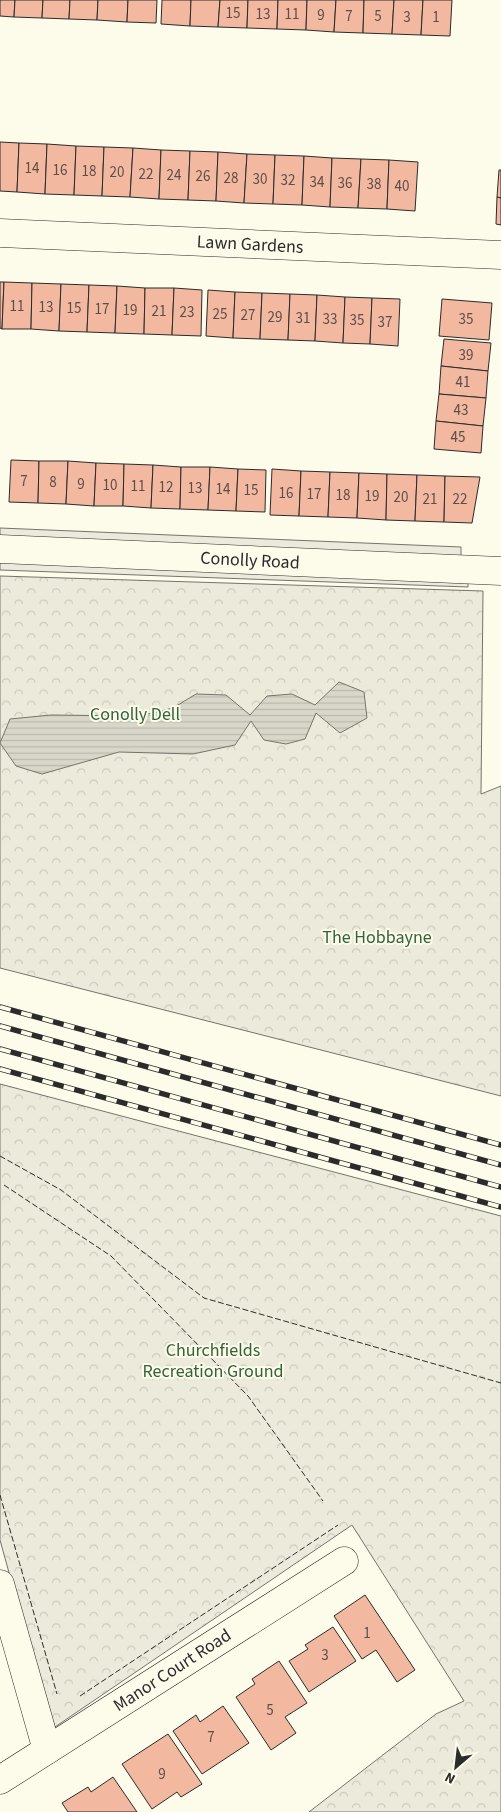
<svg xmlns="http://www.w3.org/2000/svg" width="501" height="1812" font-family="'Source Sans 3',sans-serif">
<defs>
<pattern id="forest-crowns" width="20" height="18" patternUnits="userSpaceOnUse" patternTransform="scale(1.25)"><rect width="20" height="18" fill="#ecebdb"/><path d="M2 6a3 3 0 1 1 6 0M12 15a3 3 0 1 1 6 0" fill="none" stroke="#cbcabc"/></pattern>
<pattern id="water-rules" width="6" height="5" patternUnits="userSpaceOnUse" patternTransform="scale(1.25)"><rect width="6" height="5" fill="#d8d7c9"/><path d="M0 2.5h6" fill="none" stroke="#bab9ad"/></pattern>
</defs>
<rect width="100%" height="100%" fill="#fdfbea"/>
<g fill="url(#forest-crowns)" stroke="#74746e">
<polygon points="0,576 483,591 481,794 501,786 501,1096 0,968"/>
<polygon points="0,1084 501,1216 501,1812 309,1812 436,1714 464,1701 352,1525 52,1729 0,1540"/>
</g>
<g fill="#eceadb" stroke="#74746e">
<polygon points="0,528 461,547 461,557 0,538"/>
<polygon points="0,559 468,576 468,587 0,570"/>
</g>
<polygon fill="url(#water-rules)" stroke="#74746e" points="339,682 364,692 367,718 340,733 316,713 305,739 286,744 264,740 251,721 235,745 193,754 119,752 42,774 16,766 0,743 10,719 51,715 139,716 173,708 196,694 226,695 250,715 267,696 292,694 315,705"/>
<g fill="#f2b8a0" stroke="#2b2b2b">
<polygon points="0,0 15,0 14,17 0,16"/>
<polygon points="15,0 43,0 42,18 14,17"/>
<polygon points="43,0 70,0 69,19 42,18"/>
<polygon points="70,0 98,0 97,20 69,19"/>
<polygon points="98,0 128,0 127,22 97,20"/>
<polygon points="128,0 157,0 156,23 127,22"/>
<polygon points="162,0 191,0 190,26 161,24"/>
<polygon points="191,0 220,0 218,27 190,26"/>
<polygon points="220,0 248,0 247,28 218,27"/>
<polygon points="248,0 278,0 277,29 247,28"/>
<polygon points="278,0 307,0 306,30 277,29"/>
<polygon points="307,0 336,0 334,32 306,30"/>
<polygon points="336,0 364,0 363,33 334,32"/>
<polygon points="364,0 394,0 392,34 363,33"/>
<polygon points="394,0 423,0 421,35 392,34"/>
<polygon points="423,0 452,0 450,36 421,35"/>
<polygon points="0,142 19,143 17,192 0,191"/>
<polygon points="19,143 47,144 45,194 17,192"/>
<polygon points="47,144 76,146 74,195 45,194"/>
<polygon points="76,146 104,147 102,196 74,195"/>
<polygon points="104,147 133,148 130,197 102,196"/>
<polygon points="133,148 161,150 159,199 130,197"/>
<polygon points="161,150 190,151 188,200 159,199"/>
<polygon points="190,151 218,152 216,201 188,200"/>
<polygon points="218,152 247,154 244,203 216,201"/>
<polygon points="247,154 275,155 273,204 244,203"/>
<polygon points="275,155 304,156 302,205 273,204"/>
<polygon points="304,156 332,158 330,207 302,205"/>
<polygon points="332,158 361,159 358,208 330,207"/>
<polygon points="361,159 389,160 387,209 358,208"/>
<polygon points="389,160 418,162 415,211 387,209"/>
<polygon points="499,170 501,170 501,198 497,197"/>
<polygon points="497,197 501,198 501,225 496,224"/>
<polygon points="0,282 4,282 2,329 0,328"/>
<polygon points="4,282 32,283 31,329 2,329"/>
<polygon points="32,283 61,284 59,331 31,329"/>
<polygon points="61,284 89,285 87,332 59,331"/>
<polygon points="89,285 117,286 115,333 87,332"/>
<polygon points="117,286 145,288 144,334 115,333"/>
<polygon points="145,288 174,288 172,335 144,334"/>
<polygon points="174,288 202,290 201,336 172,335"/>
<polygon points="208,290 235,292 233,338 206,336"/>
<polygon points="235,292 262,293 260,339 233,338"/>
<polygon points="262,293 290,294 288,340 260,339"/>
<polygon points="290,294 317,295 315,341 288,340"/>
<polygon points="317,295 345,297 343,343 315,341"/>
<polygon points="345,297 372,298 370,344 343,343"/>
<polygon points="372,298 400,299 398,346 370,344"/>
<polygon points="442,299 492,303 489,340 439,336"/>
<polygon points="444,339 491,343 488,371 441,366"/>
<polygon points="441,366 488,371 486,398 439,394"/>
<polygon points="439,394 486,398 483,426 436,421"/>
<polygon points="436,421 483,426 481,453 434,449"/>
<polygon points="11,460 39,461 38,503 9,502"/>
<polygon points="39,461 68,461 66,504 38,503"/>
<polygon points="68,461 96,463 94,506 66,504"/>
<polygon points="96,463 124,464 123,506 94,506"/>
<polygon points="124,464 153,465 151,508 123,506"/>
<polygon points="153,465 181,467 180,509 151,508"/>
<polygon points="181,467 210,467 208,510 180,509"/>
<polygon points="210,467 238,469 236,511 208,510"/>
<polygon points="238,469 266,470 265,512 236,511"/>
<polygon points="272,469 301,471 299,516 270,515"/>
<polygon points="301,471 330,472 328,517 299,516"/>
<polygon points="330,472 359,473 357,518 328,517"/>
<polygon points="359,473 387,474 386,520 357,518"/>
<polygon points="387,474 417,475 415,521 386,520"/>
<polygon points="417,475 445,476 444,522 415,521"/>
<polygon points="445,476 480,477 472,523 444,522"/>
<polygon points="365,1595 415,1670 397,1682 376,1650 362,1659 334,1616"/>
<polygon points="333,1627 356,1661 309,1692 289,1661 308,1649 305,1645"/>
<polygon points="279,1661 307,1703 285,1717 296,1733 271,1750 236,1697 255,1684 252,1679"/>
<polygon points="223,1706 249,1743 202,1774 173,1731 196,1715 200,1722"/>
<polygon points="168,1734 202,1784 181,1797 177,1792 152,1809 122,1764"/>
<polygon points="113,1777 137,1812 68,1812 62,1803 88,1787 91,1792"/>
</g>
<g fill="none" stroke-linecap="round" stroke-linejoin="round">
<g stroke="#2b2b2b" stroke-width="29">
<g id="minor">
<polyline points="0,233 501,255"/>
<polyline points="0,549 501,571"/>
<polyline points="0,1584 47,1750"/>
<polyline points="0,1780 344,1561"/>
</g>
</g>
<use href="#minor" stroke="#fdfbea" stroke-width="28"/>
<g stroke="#2b2b2b" stroke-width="5.5">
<g id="rail">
<polyline points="0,1007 501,1145"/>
<polyline points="0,1026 501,1165"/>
<polyline points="0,1049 501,1187"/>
<polyline points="0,1069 501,1207"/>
</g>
</g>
<use href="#rail" stroke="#fdfbea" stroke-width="4" stroke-dasharray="11" stroke-linecap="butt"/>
<g stroke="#2b2b2b" stroke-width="1" stroke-dasharray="6 2.5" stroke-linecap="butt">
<polyline points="0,1156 61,1190 204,1298 501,1383"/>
<polyline points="4,1185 111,1256 248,1396 323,1501"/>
<polyline points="0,1495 57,1694"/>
<polyline points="80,1696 338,1525"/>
</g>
</g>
<g text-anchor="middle" stroke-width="4" stroke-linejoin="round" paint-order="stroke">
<g font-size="15" fill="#5d4e48">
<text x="233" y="18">15</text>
<text x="263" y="19">13</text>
<text x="292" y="19">11</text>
<text x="321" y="20">9</text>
<text x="349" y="21">7</text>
<text x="378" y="21">5</text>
<text x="407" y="22">3</text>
<text x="436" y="22">1</text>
<text x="32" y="173">14</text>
<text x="60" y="175">16</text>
<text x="89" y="176">18</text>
<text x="117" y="177">20</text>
<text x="146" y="179">22</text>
<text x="174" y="180">24</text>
<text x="203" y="181">26</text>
<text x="231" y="183">28</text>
<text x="260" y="184">30</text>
<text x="288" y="185">32</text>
<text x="317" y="187">34</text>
<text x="345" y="188">36</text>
<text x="374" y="189">38</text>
<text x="402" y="191">40</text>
<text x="17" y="311">11</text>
<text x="46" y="312">13</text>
<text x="74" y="313">15</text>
<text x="102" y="314">17</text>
<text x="130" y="315">19</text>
<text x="159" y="316">21</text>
<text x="187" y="317">23</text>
<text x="220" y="319">25</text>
<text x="248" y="320">27</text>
<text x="275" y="322">29</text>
<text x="303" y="323">31</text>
<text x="330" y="324">33</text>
<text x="466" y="324">35</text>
<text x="357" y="325">35</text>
<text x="385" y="327">37</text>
<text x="466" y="360">39</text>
<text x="463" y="387">41</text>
<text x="461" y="415">43</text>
<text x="458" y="442">45</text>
<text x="24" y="486">7</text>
<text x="53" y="487">8</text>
<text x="81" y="489">9</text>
<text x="110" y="490">10</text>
<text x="138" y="491">11</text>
<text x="166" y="492">12</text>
<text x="195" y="493">13</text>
<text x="223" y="494">14</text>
<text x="251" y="495">15</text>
<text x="286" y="498">16</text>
<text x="314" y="499">17</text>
<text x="343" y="500">18</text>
<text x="372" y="501">19</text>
<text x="401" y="502">20</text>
<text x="430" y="504">21</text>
<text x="460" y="504">22</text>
<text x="367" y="1638">1</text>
<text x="325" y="1660">3</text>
<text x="270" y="1715">5</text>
<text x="211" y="1742">7</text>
<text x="162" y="1779">9</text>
</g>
<g font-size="18" fill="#2b2b2b" stroke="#fdfbea">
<text transform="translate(250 244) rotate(3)" y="6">Lawn Gardens</text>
<text transform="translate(250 560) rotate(3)" y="6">Conolly Road</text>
<text transform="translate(172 1670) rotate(-33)" y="6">Manor Court Road</text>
</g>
<g font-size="18" fill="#34623c" stroke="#fdfbea">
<text x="135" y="720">Conolly Dell</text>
<text x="377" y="943">The Hobbayne</text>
<text x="213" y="1356">Churchfields<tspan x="213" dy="21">Recreation Ground</tspan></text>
</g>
</g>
<g transform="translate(456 1767) rotate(208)" stroke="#fdfbea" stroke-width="4" paint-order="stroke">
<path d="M0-4L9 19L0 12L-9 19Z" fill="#2b2b2b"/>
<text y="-8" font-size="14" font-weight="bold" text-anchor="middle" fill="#2b2b2b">N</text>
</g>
</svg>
